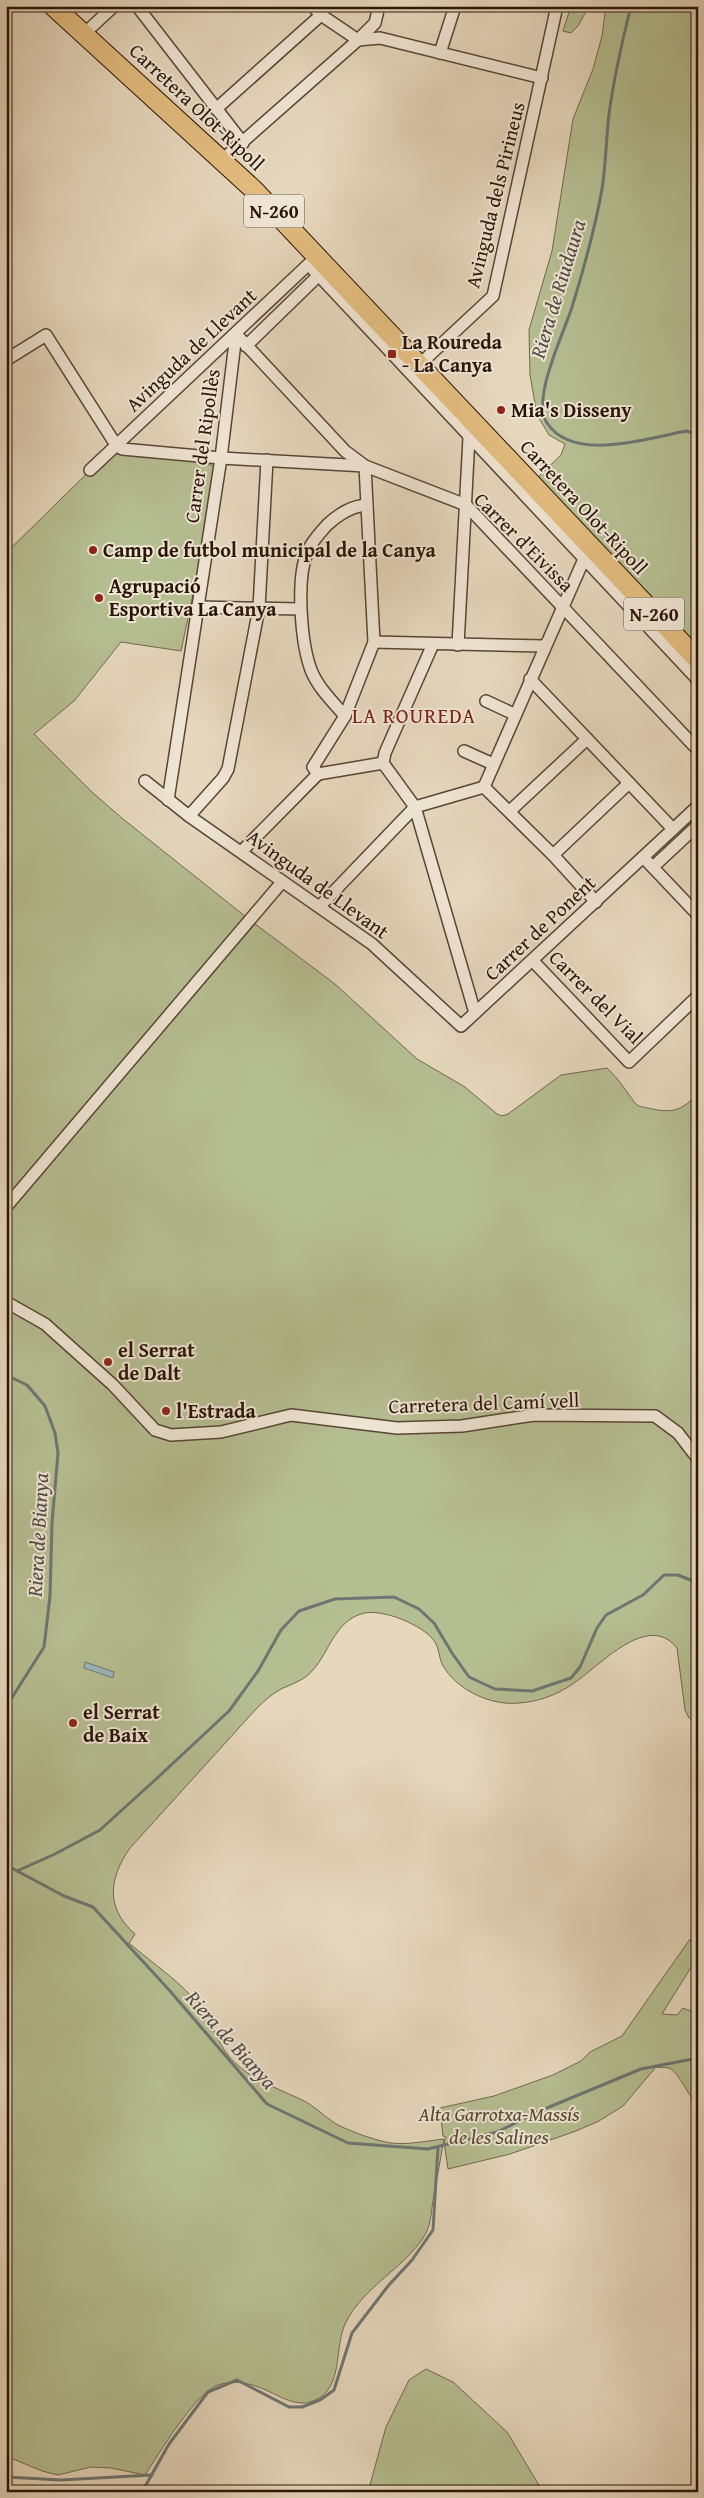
<svg xmlns="http://www.w3.org/2000/svg" width="704" height="2498" font-family="'Gentium Book Plus',serif">
<rect width="100%" height="100%" fill="#e6d7bd"/>
<filter id="stains"><feTurbulence type="fractalNoise" baseFrequency=".004" numOctaves="4"/><feColorMatrix values="0 0 0 0 .2 0 0 0 0 .09 0 0 0 0 .02 0 0 0 .5 -.17"/></filter>
<radialGradient id="worn" r=".72"><stop offset=".6" stop-color="#630" stop-opacity="0"/><stop offset="1" stop-color="#630" stop-opacity=".3"/></radialGradient>
<g fill="#b5be91" stroke="#70694c">
<polygon points="571,6 589,6 578,26 571,33 563,31"/>
<polygon points="601,6 698,6 698,673 535,480 561,455 565,444 549,435 537,415 530,375 529,330 552,251 573,119 593,69 602,36 605,13"/>
<path d="M 116,445 L 220,467 L 181,651 L 121,642 L 74,701 L 34,734 L 93,793 L 123,819 L 246,917 L 335,984 L 417,1059 L 465,1087 L 497,1114 L 502,1116 L 508,1114 L 561,1075 L 607,1068 C 619,1079 626,1091 635,1103 C 638,1107 644,1107 648,1108 C 669,1113 681,1113 698,1093 L 698,1639 L 695,1646 L 698,1659 L 698,1726 L 689,1718 L 685,1710 L 677,1648 C 646,1609 595,1672 568,1687 C 554,1696 536,1702 519,1703 C 491,1706 456,1690 442,1664 C 439,1657 439,1648 435,1642 C 424,1625 380,1607 361,1614 C 335,1622 329,1652 313,1670 C 305,1680 292,1684 281,1689 C 272,1694 264,1701 257,1708 L 130,1848 C 109,1878 105,1908 135,1934 L 129,1943 C 152,1963 181,1982 200,2006 C 212,2021 216,2040 228,2055 C 248,2080 279,2088 306,2102 C 318,2109 328,2120 340,2126 C 355,2133 374,2140 391,2143 C 408,2145 426,2141 444,2139 C 441,2158 437,2176 434,2195 C 431,2209 432,2222 425,2235 C 404,2269 364,2286 346,2322 C 333,2347 345,2389 313,2401 C 298,2407 283,2398 270,2392 C 254,2384 236,2379 218,2385 C 196,2392 158,2455 145,2475 L 111,2468 L 91,2467 L 58,2475 L 42,2471 L 6,2456 L 6,553 Z"/>
<path d="M 690,1939 L 698,1950 L 698,1956 L 662,2014 L 677,2015 L 683,2008 L 698,2014 L 698,2106 C 689,2097 678,2071 669,2068 C 665,2067 660,2068 656,2067 L 623,2106 L 599,2121 L 576,2131 L 510,2154 L 448,2169 L 444,2142 L 446,2137 L 443,2136 L 440,2108 L 494,2096 L 553,2075 L 581,2061 L 590,2052 L 622,2036 Z"/>
<polygon points="426,2369 453,2382 507,2432 543,2492 368,2492 386,2427 409,2380"/>
</g>
<polygon fill="#99b7ba" stroke="#6d7672" points="85,1662 114,1672 113,1678 84,1668"/>
<g fill="none" stroke-linecap="round" stroke-linejoin="round">
<g stroke="#6d7672" stroke-width="3">
<path d="M 631,6 C 622,42 614,77 609,114 C 606,139 606,164 602,189 C 595,229 584,268 572,307 C 564,333 531,399 547,423 C 573,463 648,438 686,431 L 698,434"/>
<polyline points="6,1375 27,1385 45,1406 55,1433 58,1453 52,1523 50,1596 44,1647 6,1707"/>
<polyline points="6,1865 64,1896 93,1907 170,1991 267,2104 348,2143 428,2149 497,2132 542,2110 641,2069 693,2059 698,2061"/>
<polyline points="17,1871 55,1854 100,1830 155,1780 229,1711 258,1671 281,1630 299,1611 335,1599 394,1597 419,1609 434,1623 452,1653 469,1677 495,1689 532,1691 571,1678 580,1667 597,1628 606,1615 643,1595 664,1575 678,1575 698,1583"/>
<polyline points="6,2477 61,2480 152,2475"/>
<polyline points="142,2492 169,2444 208,2392 237,2380 289,2407 302,2407 320,2400 334,2390 352,2333 388,2286 412,2260 433,2230 438,2147"/>
</g>
<g stroke="#594534" stroke-width="14">
<g id="minor">
<polyline points="137,6 243,143"/>
<polyline points="313,6 321,15 358,40 380,38 542,78"/>
<polyline points="84,34 114,6"/>
<polyline points="440,53 455,6"/>
<polyline points="216,109 321,15"/>
<polyline points="222,160 358,40 375,23 379,6"/>
<polyline points="309,265 698,680"/>
<polyline points="236,334 345,451 365,466 466,505 698,750"/>
<polyline points="246,346 319,275"/>
<polyline points="6,360 46,335 116,445 122,449 221,458 365,466 374,642 345,716 313,767 318,774 242,851"/>
<polyline points="419,365 493,296 557,6"/>
<polyline points="90,470 313,260"/>
<polyline points="197,607 300,609"/>
<polyline points="374,642 544,646"/>
<polyline points="458,645 469,437"/>
<polyline points="530,679 673,829"/>
<polyline points="486,701 514,714"/>
<path d="M 345,716 C 333,702 318,688 311,670 C 301,643 296,580 307,553 C 311,542 320,533 327,525 C 339,514 351,506 367,505"/>
<polyline points="464,751 493,764"/>
<polyline points="383,763 385,753 433,644"/>
<polyline points="318,774 383,763 415,807 475,1013"/>
<polyline points="145,781 189,816 372,944 461,1026 698,806"/>
<polyline points="484,787 584,559"/>
<polyline points="168,800 221,458 236,334"/>
<polyline points="510,811 587,739"/>
<polyline points="189,816 223,778 228,769 259,608 267,460"/>
<polyline points="553,855 629,783"/>
<polyline points="643,857 698,915"/>
<polyline points="653,867 698,825"/>
<polyline points="320,906 415,807 484,787 553,855 596,902"/>
<polyline points="533,961 629,1062 698,996"/>
<polyline points="6,1207 282,882"/>
<polyline points="6,1302 45,1324 113,1385 155,1430 171,1435 221,1432 291,1415 397,1428 462,1426 534,1415 655,1416 678,1433 698,1459"/>
</g>
</g>
<g stroke="#2a1407" stroke-width="21">
<polyline id="primary" points="53,6 254,190 698,660"/>
</g>
<use href="#minor" stroke="#efe5d4" stroke-width="11"/>
<use href="#primary" stroke="#e3bc7e" stroke-width="19"/>
</g>
<g fill="#8f2418" stroke="#efe5d4" stroke-width="2">
<rect x="387" y="349" width="10" height="10" rx="2.5"/>
<circle cx="501" cy="410" r="5"/>
<circle cx="93" cy="550" r="5"/>
<circle cx="99" cy="598" r="5"/>
<circle cx="108" cy="1362" r="5"/>
<circle cx="166" cy="1411" r="5"/>
<circle cx="73" cy="1723" r="5"/>
</g>
<g text-anchor="middle" stroke-width="4" stroke-linejoin="round" paint-order="stroke">
<g fill="#efe5d4" stroke="#655344" stroke-width="1">
<rect x="244" y="194.5" width="60" height="33" rx="4"/>
<rect x="624" y="597.5" width="60" height="33" rx="4"/>
</g>
<g font-size="19" font-weight="bold" fill="#2a1407">
<text x="274" y="218">N-260</text>
<text x="654" y="621">N-260</text>
</g>
<g font-size="20" fill="#2a1407" stroke="#efe5d4">
<text transform="translate(197 107) rotate(43)" y="7">Carretera Olot-Ripoll</text>
<text transform="translate(495 195) rotate(-76)" y="7">Avinguda dels Pirineus</text>
<text transform="translate(191 350) rotate(-43)" y="7">Avinguda de Llevant</text>
<text transform="translate(202 446) rotate(-82)" y="7">Carrer del Ripollès</text>
<text transform="translate(584 507) rotate(47)" y="7">Carretera Olot-Ripoll</text>
<text transform="translate(524 542) rotate(45)" y="7">Carrer d'Eivissa</text>
<text transform="translate(318 884) rotate(36)" y="7">Avinguda de Llevant</text>
<text transform="translate(540 928) rotate(-43)" y="7">Carrer de Ponent</text>
<text transform="translate(596 997) rotate(45)" y="7">Carrer del Vial</text>
<text transform="translate(484 1403) rotate(-2)" y="7">Carretera del Camí vell</text>
</g>
<g font-size="20" font-weight="bold" fill="#2a1407" stroke="#efe5d4" text-anchor="start">
<text x="402" y="349">La Roureda<tspan x="402" dy="23">- La Canya</tspan></text>
<text x="511" y="417">Mia's Disseny</text>
<text x="103" y="557">Camp de futbol municipal de la Canya</text>
<text x="109" y="593">Agrupació<tspan x="109" dy="23">Esportiva La Canya</tspan></text>
<text x="118" y="1357">el Serrat<tspan x="118" dy="23">de Dalt</tspan></text>
<text x="176" y="1418">l'Estrada</text>
<text x="83" y="1719">el Serrat<tspan x="83" dy="23">de Baix</tspan></text>
</g>
<g font-size="20" font-style="italic" fill="#544730" stroke="#efe5d4">
<text x="499" y="2121">Alta Garrotxa-Massís<tspan x="499" dy="23">de les Salines</tspan></text>
</g>
<g font-size="21" font-style="italic" fill="#514d46" stroke="#efe5d4">
<text transform="translate(558 289) rotate(-73)" y="7">Riera de Riudaura</text>
<text transform="translate(38 1535) rotate(-87)" y="7">Riera de Bianya</text>
<text transform="translate(231 2040) rotate(48)" y="7">Riera de Bianya</text>
</g>
<g font-size="21" letter-spacing="1" fill="#7a1f14" stroke="#efe5d4">
<text x="414" y="723">LA ROUREDA</text>
</g>
</g>
<rect width="704" height="2498" fill="none" stroke="#e6d7bd" stroke-width="25"/>
<rect x="8" y="8" width="689" height="2483" fill="none" stroke="#2a1407" stroke-width="2.5"/>
<rect x="12" y="12" width="679" height="2473" fill="none" stroke="#2a1407"/>
<rect width="100%" height="100%" filter="url(#stains)"/>
<rect width="100%" height="100%" fill="url(#worn)"/>
</svg>
